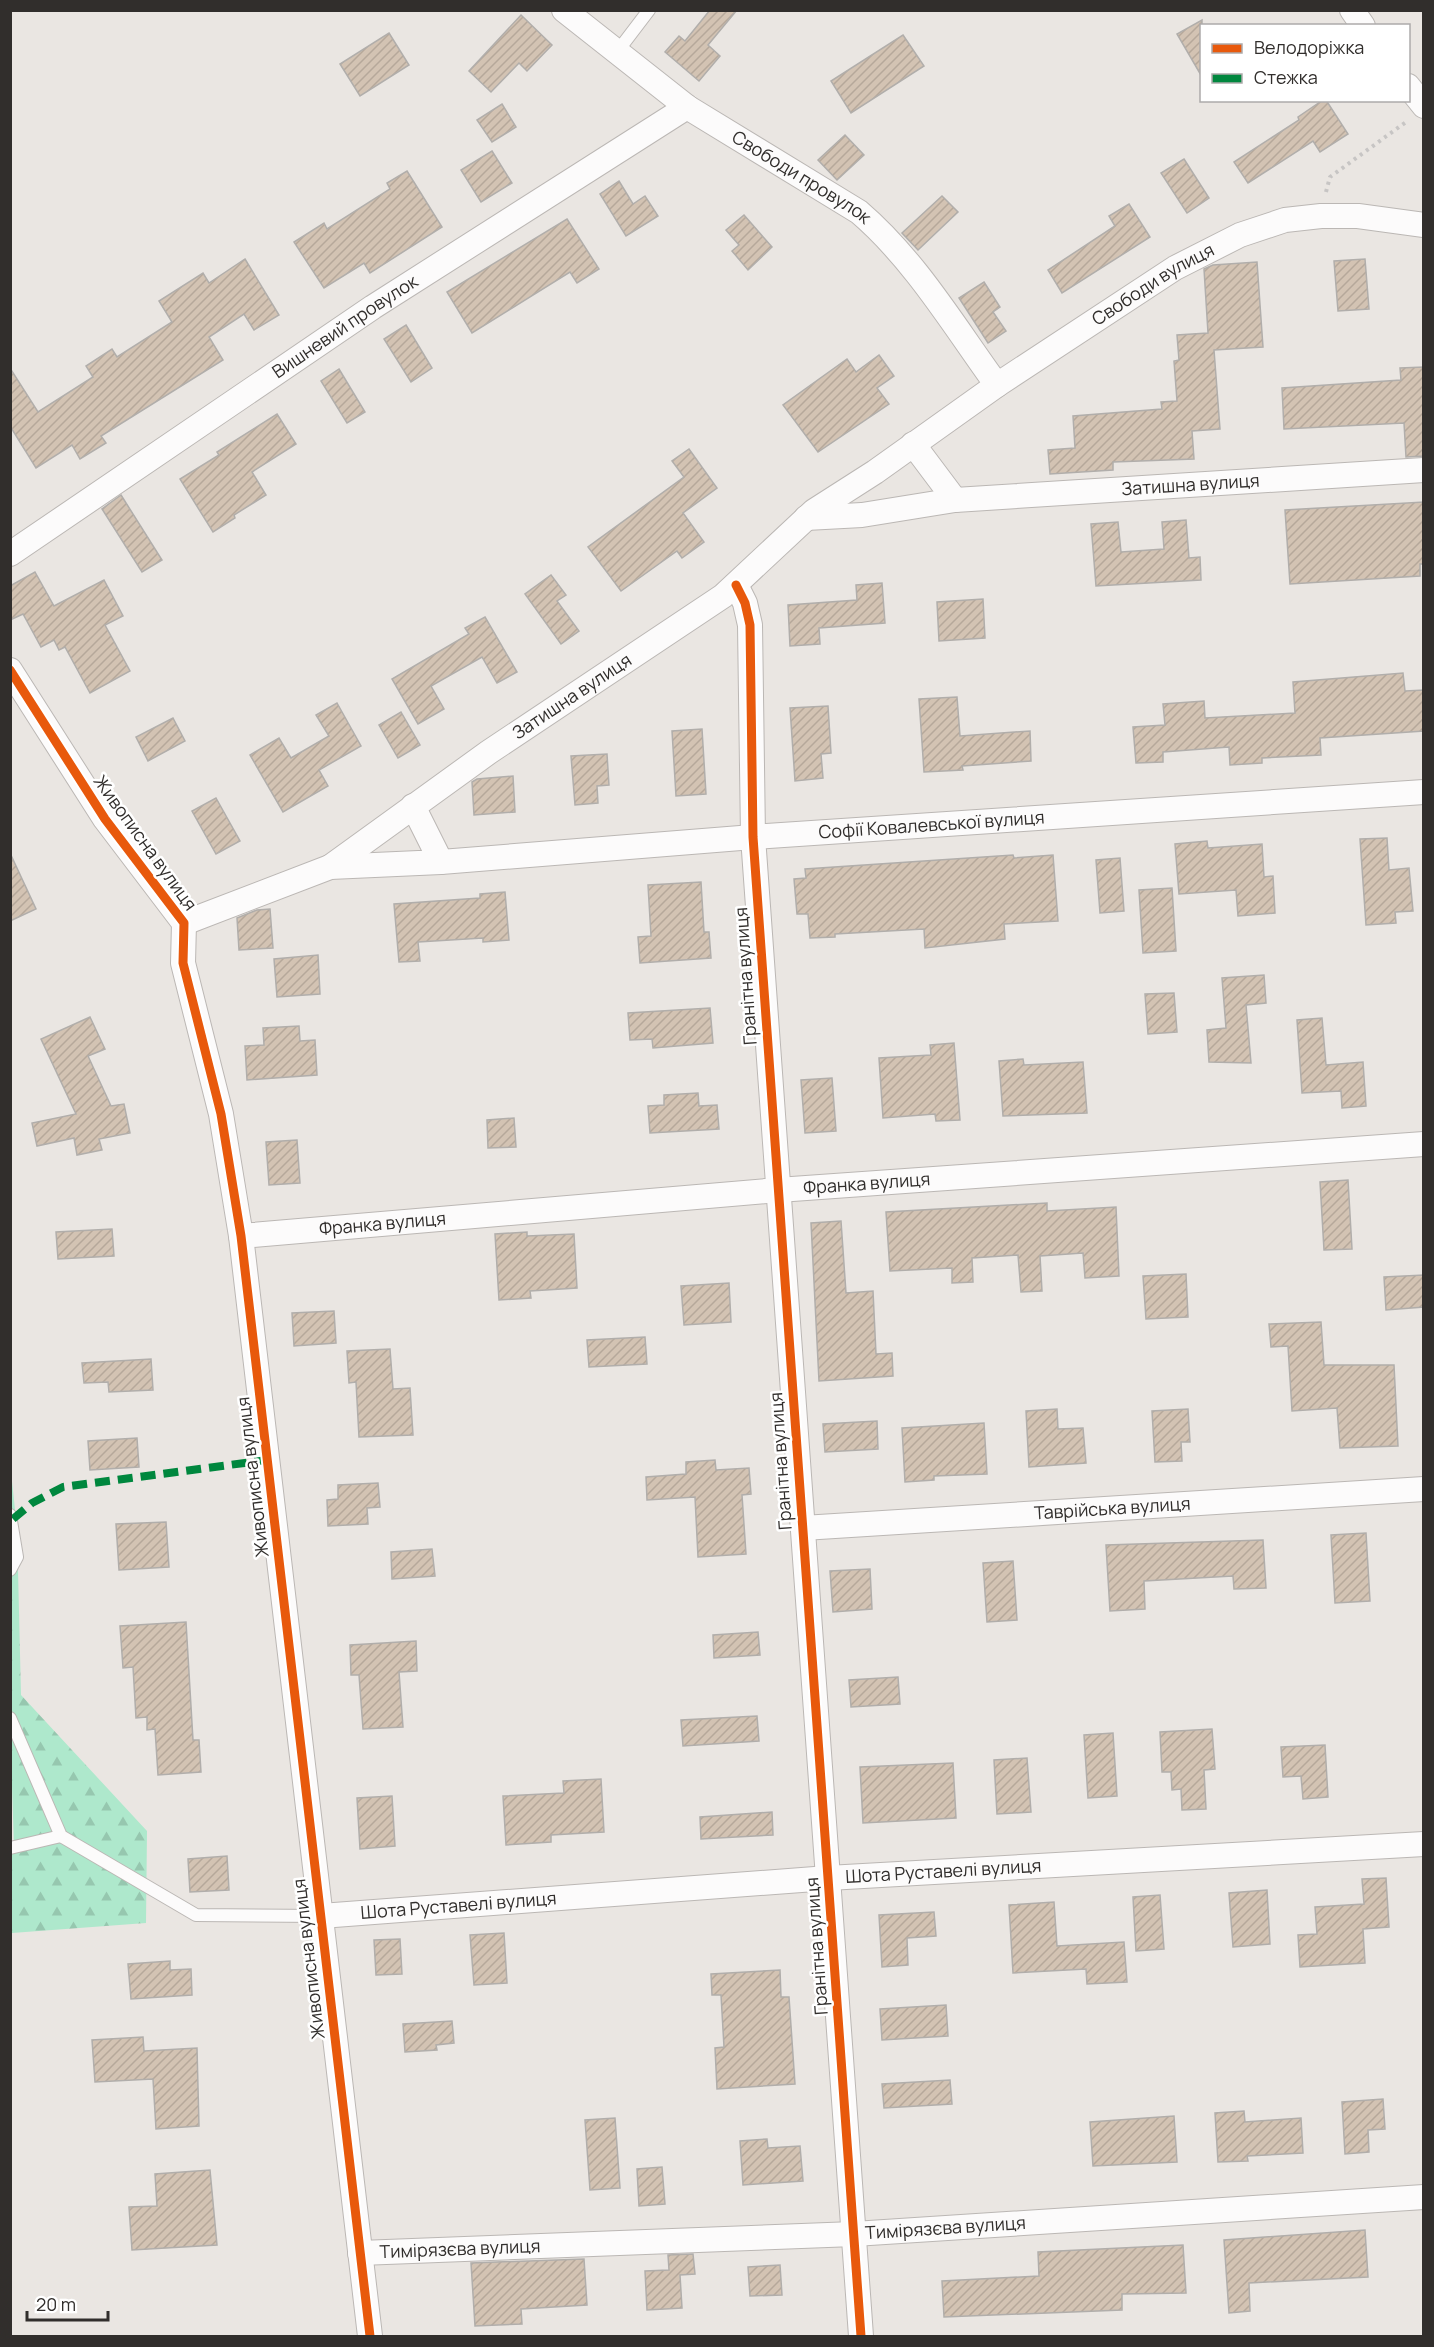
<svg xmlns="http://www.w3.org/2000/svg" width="1434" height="2347" font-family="Manrope,sans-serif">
<defs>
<pattern id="forest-firs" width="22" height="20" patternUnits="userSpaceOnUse" patternTransform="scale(1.5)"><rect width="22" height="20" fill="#aee8cc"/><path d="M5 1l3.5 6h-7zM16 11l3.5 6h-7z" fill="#96c7af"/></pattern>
<pattern id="building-hatch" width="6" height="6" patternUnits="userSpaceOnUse" patternTransform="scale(1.5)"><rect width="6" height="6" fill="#d3c3b3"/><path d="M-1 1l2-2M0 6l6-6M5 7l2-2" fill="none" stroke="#b6a89a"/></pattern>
</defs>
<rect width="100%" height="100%" fill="#eae6e2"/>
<polygon fill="url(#forest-firs)" points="11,1472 17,1528 21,1695 147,1831 146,1923 12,1933 11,1976 10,1848 14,1847 10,1726"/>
<g fill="url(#building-hatch)" stroke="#b1aeab" stroke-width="1.5">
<polygon points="710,10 737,10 708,45 720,56 699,81 665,52 679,36 685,41"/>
<polygon points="521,15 552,45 527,71 519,63 491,92 469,71"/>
<polygon points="1202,20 1202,77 1177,34"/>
<polygon points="389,33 409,65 360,96 340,64"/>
<polygon points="903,35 924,66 851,113 831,81"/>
<polygon points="1323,100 1326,100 1348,134 1320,152 1313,141 1248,183 1234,162 1299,120 1298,117"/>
<polygon points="502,104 516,127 492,142 477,120"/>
<polygon points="845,135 864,155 837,180 818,160"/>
<polygon points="492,151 512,183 481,202 461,170"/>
<polygon points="1184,159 1209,198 1187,213 1161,173"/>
<polygon points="407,171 442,227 370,273 364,263 324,288 294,242 324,223 327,229 390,189 387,183"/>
<polygon points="619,181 633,204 645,196 658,216 626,236 600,194"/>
<polygon points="942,196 958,212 918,250 902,233"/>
<polygon points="1129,204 1150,237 1062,293 1048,270 1115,226 1109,216"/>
<polygon points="744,215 772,247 748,270 732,251 739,245 726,230"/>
<polygon points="567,219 599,269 577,283 570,272 472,333 447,292"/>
<polygon points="245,259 279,315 254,330 244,314 209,337 223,360 101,436 106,443 80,459 72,445 36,468 10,426 10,368 38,412 93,377 86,366 112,349 117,357 172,322 159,301 203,273 209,283"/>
<polygon points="1365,259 1369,309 1338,311 1334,261"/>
<polygon points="1257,262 1263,347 1214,350 1220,429 1192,431 1194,459 1113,462 1113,470 1050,474 1048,450 1075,448 1073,416 1162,409 1161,402 1177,401 1174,361 1179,360 1177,335 1208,333 1204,269 1213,265"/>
<polygon points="984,282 1000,307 993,312 1006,331 988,343 959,298"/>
<polygon points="406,325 432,368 411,382 384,339"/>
<polygon points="879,355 894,376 877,388 889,404 818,452 783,405 847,359 856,372"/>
<polygon points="1424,367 1424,456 1406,457 1404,423 1284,429 1282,388 1401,380 1400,368"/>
<polygon points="339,369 365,412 347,423 321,381"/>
<polygon points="277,414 296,444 252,472 266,495 234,515 235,518 213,532 180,479 219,455 217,452"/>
<polygon points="689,449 717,488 683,513 704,542 682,558 677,551 621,591 588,547 684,477 672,461"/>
<polygon points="121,495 162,560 142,572 102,509"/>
<polygon points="1424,502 1424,564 1420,564 1420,576 1290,584 1285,510"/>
<polygon points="1186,520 1189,558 1200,557 1201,580 1096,586 1091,524 1118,522 1121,552 1164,549 1162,522"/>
<polygon points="35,572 54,606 104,580 123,616 105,625 130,671 90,693 65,647 59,650 54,640 41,647 23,614 10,620 10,586"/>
<polygon points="551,575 566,595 557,601 579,631 561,644 525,594"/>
<polygon points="882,583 885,623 819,628 820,644 790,646 788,605 857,600 856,585"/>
<polygon points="983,599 985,638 939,641 937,602"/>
<polygon points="485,617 517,672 497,683 482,657 431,686 444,709 418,724 392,679 469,634 465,628"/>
<polygon points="1403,673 1405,691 1424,690 1424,731 1320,738 1321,755 1262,758 1262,763 1230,765 1229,747 1163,752 1163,762 1136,763 1133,727 1165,725 1163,704 1204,701 1205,718 1295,713 1293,682"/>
<polygon points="957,697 960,736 1030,731 1031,761 962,766 963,770 924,772 919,699"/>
<polygon points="337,703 361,746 319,770 328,786 283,812 250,755 279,738 291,758 329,736 316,715"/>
<polygon points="828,706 831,753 821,754 823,778 795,781 790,708"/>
<polygon points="401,712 420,745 398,758 379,725"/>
<polygon points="173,718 185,741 148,761 136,737"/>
<polygon points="702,729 706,794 676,796 672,731"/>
<polygon points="607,754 609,785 597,786 598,803 575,805 571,756"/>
<polygon points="513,776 515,812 474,815 472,782 477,779"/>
<polygon points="216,798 240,841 216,854 192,811"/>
<polygon points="1387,838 1389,870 1409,868 1413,911 1395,912 1396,923 1366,925 1360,839"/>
<polygon points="1207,841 1208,848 1262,844 1264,877 1273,876 1275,913 1238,916 1236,890 1179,894 1175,844"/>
<polygon points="10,853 36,909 10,921"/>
<polygon points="1013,855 1014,858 1053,855 1058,921 1004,924 1005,939 925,948 924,929 835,934 835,937 810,938 808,914 797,914 794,879 806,878 805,869"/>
<polygon points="1120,858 1124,911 1100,913 1096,860"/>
<polygon points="701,882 704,932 709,932 711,958 640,963 638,937 651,936 648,885"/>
<polygon points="1172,888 1176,951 1143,953 1139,890"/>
<polygon points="505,892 509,940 483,942 483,938 418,942 420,961 399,962 394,904 480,898 480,894"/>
<polygon points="270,909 273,948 239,950 237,918 257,910"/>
<polygon points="318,955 320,994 277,997 274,959"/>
<polygon points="1264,975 1266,1003 1246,1005 1251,1063 1209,1062 1207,1030 1226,1028 1222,978"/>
<polygon points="1174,993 1177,1032 1148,1034 1145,994"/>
<polygon points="710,1008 713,1043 653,1048 652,1039 630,1040 628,1013"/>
<polygon points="90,1017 105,1049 88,1056 111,1106 124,1104 130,1133 99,1139 102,1150 77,1155 74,1138 37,1146 32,1123 76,1114 41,1039"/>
<polygon points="1322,1018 1326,1065 1363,1062 1366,1106 1342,1108 1341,1091 1302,1093 1297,1020"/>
<polygon points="299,1026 300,1041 315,1040 317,1075 247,1080 245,1046 264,1045 263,1028"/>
<polygon points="954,1043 960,1120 936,1121 935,1114 883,1118 879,1058 931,1055 930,1045"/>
<polygon points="1023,1059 1024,1065 1083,1062 1087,1113 1003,1116 999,1061"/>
<polygon points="832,1078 836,1131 805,1133 801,1080"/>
<polygon points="698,1093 699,1106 717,1105 719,1129 650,1133 648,1106 664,1105 664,1095"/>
<polygon points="514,1118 516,1147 488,1148 487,1120"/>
<polygon points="297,1140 300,1183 269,1185 266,1142"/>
<polygon points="1348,1180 1352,1249 1324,1250 1320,1182"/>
<polygon points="1047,1203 1047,1211 1116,1207 1119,1276 1085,1278 1083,1253 1040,1256 1042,1291 1021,1292 1018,1255 972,1258 973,1282 952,1283 952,1268 890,1271 886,1212"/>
<polygon points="841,1221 846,1293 873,1291 876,1354 892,1353 893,1376 819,1381 811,1223"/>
<polygon points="112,1229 114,1256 58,1259 56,1232"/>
<polygon points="527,1232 527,1236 574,1234 577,1288 530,1291 531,1298 499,1300 495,1234"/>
<polygon points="1186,1274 1188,1317 1146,1319 1143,1276"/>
<polygon points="1424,1275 1424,1307 1386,1310 1384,1277"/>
<polygon points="729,1283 731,1322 684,1325 681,1286"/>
<polygon points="334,1311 336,1343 294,1346 292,1313"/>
<polygon points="1321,1322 1324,1365 1394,1365 1398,1446 1340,1448 1337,1408 1292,1411 1288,1346 1271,1347 1269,1324"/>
<polygon points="645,1337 647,1364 589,1367 587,1340"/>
<polygon points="390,1349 393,1389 410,1388 413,1435 359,1437 356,1382 349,1383 347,1351"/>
<polygon points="151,1359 153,1390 109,1392 108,1382 84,1383 82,1363"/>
<polygon points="1057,1409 1058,1429 1083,1428 1086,1463 1029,1467 1026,1411"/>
<polygon points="1188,1409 1190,1442 1181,1442 1182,1461 1155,1462 1152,1411"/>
<polygon points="877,1421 878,1449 825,1452 823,1424"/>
<polygon points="984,1423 987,1474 934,1476 934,1480 905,1482 902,1428"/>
<polygon points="137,1438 139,1467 90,1470 88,1441"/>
<polygon points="715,1460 716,1470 749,1468 751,1494 742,1495 746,1554 698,1557 695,1497 647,1500 646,1477 686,1474 686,1462"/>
<polygon points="378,1483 380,1507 367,1508 368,1524 328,1526 327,1500 338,1499 338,1485"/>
<polygon points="166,1522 169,1567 119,1570 116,1524"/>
<polygon points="1366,1533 1370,1601 1335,1603 1331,1535"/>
<polygon points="1263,1540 1266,1588 1234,1589 1233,1576 1144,1581 1145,1609 1110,1611 1106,1545"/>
<polygon points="432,1549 435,1576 392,1579 391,1552"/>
<polygon points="1013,1561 1017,1620 987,1622 983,1563"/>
<polygon points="870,1569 872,1609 833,1612 830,1571"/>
<polygon points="186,1622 193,1740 199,1740 201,1772 158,1775 155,1729 147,1730 147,1717 136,1718 133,1667 123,1668 120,1626"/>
<polygon points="758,1632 760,1655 714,1658 713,1635"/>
<polygon points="416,1641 417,1671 399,1672 403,1727 363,1729 359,1675 351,1675 350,1645"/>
<polygon points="898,1677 900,1704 851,1707 849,1680"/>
<polygon points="757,1716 759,1741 683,1746 681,1720"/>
<polygon points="1212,1729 1215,1769 1204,1770 1206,1809 1182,1810 1181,1789 1172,1790 1171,1772 1162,1772 1160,1732"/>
<polygon points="1113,1733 1117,1796 1088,1798 1084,1735"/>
<polygon points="1325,1745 1328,1797 1303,1799 1301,1776 1283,1777 1281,1747"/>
<polygon points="1027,1758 1031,1812 997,1814 994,1760"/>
<polygon points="953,1763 956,1818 863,1823 860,1767"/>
<polygon points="601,1779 604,1832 551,1835 551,1842 506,1845 503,1796 564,1793 563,1781"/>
<polygon points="392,1796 395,1846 360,1849 357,1798"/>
<polygon points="772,1812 773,1835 701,1839 700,1817"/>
<polygon points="227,1856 229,1890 190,1892 188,1859"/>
<polygon points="1386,1878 1389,1927 1363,1929 1365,1963 1300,1967 1298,1935 1317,1934 1315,1907 1364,1904 1362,1879"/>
<polygon points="1267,1890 1270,1944 1233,1947 1229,1893"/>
<polygon points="1160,1895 1164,1949 1136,1951 1133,1897"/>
<polygon points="1054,1902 1057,1946 1124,1942 1127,1982 1087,1984 1086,1969 1013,1973 1009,1905"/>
<polygon points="934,1912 936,1936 907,1938 908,1965 882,1967 879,1915"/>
<polygon points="504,1933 507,1983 474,1985 470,1935"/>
<polygon points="400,1939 402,1974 376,1975 374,1940"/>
<polygon points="170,1961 170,1970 191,1969 192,1995 131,1999 128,1964"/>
<polygon points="780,1970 781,1997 789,1997 795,2084 717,2089 715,2048 724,2047 721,1995 712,1995 711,1974"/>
<polygon points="946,2005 948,2036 882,2040 880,2009"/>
<polygon points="452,2021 454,2043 436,2045 437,2050 405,2052 403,2024"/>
<polygon points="143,2037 144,2051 197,2048 199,2126 156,2129 153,2079 95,2082 92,2040"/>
<polygon points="950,2080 952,2104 884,2108 882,2084"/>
<polygon points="1383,2099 1385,2129 1368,2130 1369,2152 1345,2154 1342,2102"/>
<polygon points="1244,2111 1245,2122 1301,2118 1303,2153 1247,2156 1248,2161 1218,2162 1215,2113"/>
<polygon points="1174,2116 1177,2162 1093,2166 1090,2122"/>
<polygon points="615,2118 620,2188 590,2190 585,2120"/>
<polygon points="767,2139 768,2148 800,2146 803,2181 743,2185 740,2141"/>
<polygon points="662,2167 665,2204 639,2206 637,2169"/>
<polygon points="210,2170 217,2245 132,2250 129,2207 157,2206 155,2174"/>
<polygon points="1365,2230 1368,2277 1249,2283 1250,2311 1229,2313 1224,2240"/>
<polygon points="1183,2245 1186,2293 1122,2294 1122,2310 944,2317 942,2281 1039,2276 1038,2252"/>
<polygon points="693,2254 695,2274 680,2275 682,2308 647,2310 645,2271 669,2270 668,2255"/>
<polygon points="584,2259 587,2305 521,2309 522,2324 475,2326 471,2263"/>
<polygon points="780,2265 782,2295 750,2296 748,2267"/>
</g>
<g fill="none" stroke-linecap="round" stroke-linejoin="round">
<g stroke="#bbb7b4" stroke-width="14">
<g id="service">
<polyline points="617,52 649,10"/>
<polyline points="10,1515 17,1557 10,1570"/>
<polyline points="10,1718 61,1836 196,1915 321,1916"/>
<polyline points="10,1848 61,1836"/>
</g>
</g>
<g stroke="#bbb7b4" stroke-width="26">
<g id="minor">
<path id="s1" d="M 564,10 L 687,107 L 859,212 C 915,260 954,326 997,385"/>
<polyline points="1352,10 1363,26"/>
<polyline points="1408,86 1424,106"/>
<path id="s2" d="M 955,500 L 1424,470"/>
<polyline points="806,518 862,515 955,500 913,444"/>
<path id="s3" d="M 10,554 L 373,307 L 687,107"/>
<polyline points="736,585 745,603 750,625 753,837 861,2336"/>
<polyline points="10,670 105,819 184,923 183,963 221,1114 241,1236 370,2336"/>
<path id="s4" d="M 441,862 L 753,837 L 1424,792"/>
<path id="s5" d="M 330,867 L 489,752 L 723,596 L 814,511 L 875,472 L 997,385 L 1175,268 L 1240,235 L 1285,220 L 1321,216 L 1358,216 L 1424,225"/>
<polyline points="184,923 330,867 441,862 413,806"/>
<path id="s6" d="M 241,1236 L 778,1190 L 1424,1144"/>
<path id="s7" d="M 803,1528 L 1424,1489"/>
<path id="s8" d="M 321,1916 L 828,1878 L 1424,1844"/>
<path id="s9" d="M 360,2253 L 854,2234 L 1424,2197"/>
</g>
</g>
<polyline stroke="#c7c5c4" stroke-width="4" stroke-dasharray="3 4.5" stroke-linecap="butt" points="1326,192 1330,177 1406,122"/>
<use href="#service" stroke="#fcfbfb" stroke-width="12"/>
<use href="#minor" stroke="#fcfbfb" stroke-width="24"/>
<polyline stroke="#00873e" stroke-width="8" stroke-dasharray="15 8" stroke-linecap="butt" points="13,1519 32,1503 63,1487 267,1460"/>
<g stroke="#fff" stroke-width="13">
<g id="cycleway">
<polyline points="736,585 745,603 750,625 753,837 861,2336"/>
<polyline points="10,670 105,819 184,923 183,963 221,1114 241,1236 370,2336"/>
</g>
</g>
<use href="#cycleway" stroke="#e8590c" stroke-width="9"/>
</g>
<g text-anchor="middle" stroke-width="5" stroke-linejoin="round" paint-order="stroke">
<g font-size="18" fill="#312e2c" stroke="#fff">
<text dy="6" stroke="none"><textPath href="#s1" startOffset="291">Свободи провулок</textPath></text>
<text dy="6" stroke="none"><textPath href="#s5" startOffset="1010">Свободи вулиця</textPath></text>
<text dy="6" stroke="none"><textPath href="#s3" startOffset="405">Вишневий провулок</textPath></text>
<text dy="6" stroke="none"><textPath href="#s2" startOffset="236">Затишна вулиця</textPath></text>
<text dy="6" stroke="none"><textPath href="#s5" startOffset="296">Затишна вулиця</textPath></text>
<text dy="6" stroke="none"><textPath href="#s4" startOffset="492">Софії Ковалевської вулиця</textPath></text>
<text transform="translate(145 843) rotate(54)" y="6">Живописна вулиця</text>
<text transform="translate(746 976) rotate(-94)" y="6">Гранітна вулиця</text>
<text dy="6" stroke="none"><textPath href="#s6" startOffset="628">Франка вулиця</textPath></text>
<text dy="6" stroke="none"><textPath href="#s6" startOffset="142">Франка вулиця</textPath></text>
<text transform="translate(781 1461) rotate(-94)" y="6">Гранітна вулиця</text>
<text transform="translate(253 1477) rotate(-97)" y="6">Живописна вулиця</text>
<text dy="6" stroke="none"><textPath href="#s7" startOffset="310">Таврійська вулиця</textPath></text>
<text dy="6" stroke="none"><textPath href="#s8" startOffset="624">Шота Руставелі вулиця</textPath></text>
<text dy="6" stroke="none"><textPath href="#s8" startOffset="138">Шота Руставелі вулиця</textPath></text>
<text transform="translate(817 1946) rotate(-94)" y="6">Гранітна вулиця</text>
<text transform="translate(309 1959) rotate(-97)" y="6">Живописна вулиця</text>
<text dy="6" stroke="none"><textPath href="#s9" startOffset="586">Тимірязєва вулиця</textPath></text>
<text dy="6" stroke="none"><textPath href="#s9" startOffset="100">Тимірязєва вулиця</textPath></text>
</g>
</g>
<rect width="1434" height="2347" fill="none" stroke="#312e2c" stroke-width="24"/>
<rect x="1200" y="24" width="210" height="78" fill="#ffffff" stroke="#adabab" stroke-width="1.5"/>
<rect x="1212" y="44" width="30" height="9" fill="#e8590c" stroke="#adabab" stroke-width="1.5"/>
<text x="1254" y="54" font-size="18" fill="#312e2c">Велодоріжка</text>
<rect x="1212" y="74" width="30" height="9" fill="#00873e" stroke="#adabab" stroke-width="1.5"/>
<text x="1254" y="84" font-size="18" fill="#312e2c">Стежка</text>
<path d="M27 2311v9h81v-9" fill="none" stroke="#312e2c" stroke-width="3"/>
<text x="36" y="2311" font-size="18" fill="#312e2c" stroke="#ffffff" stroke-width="4.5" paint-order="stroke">20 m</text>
</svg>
